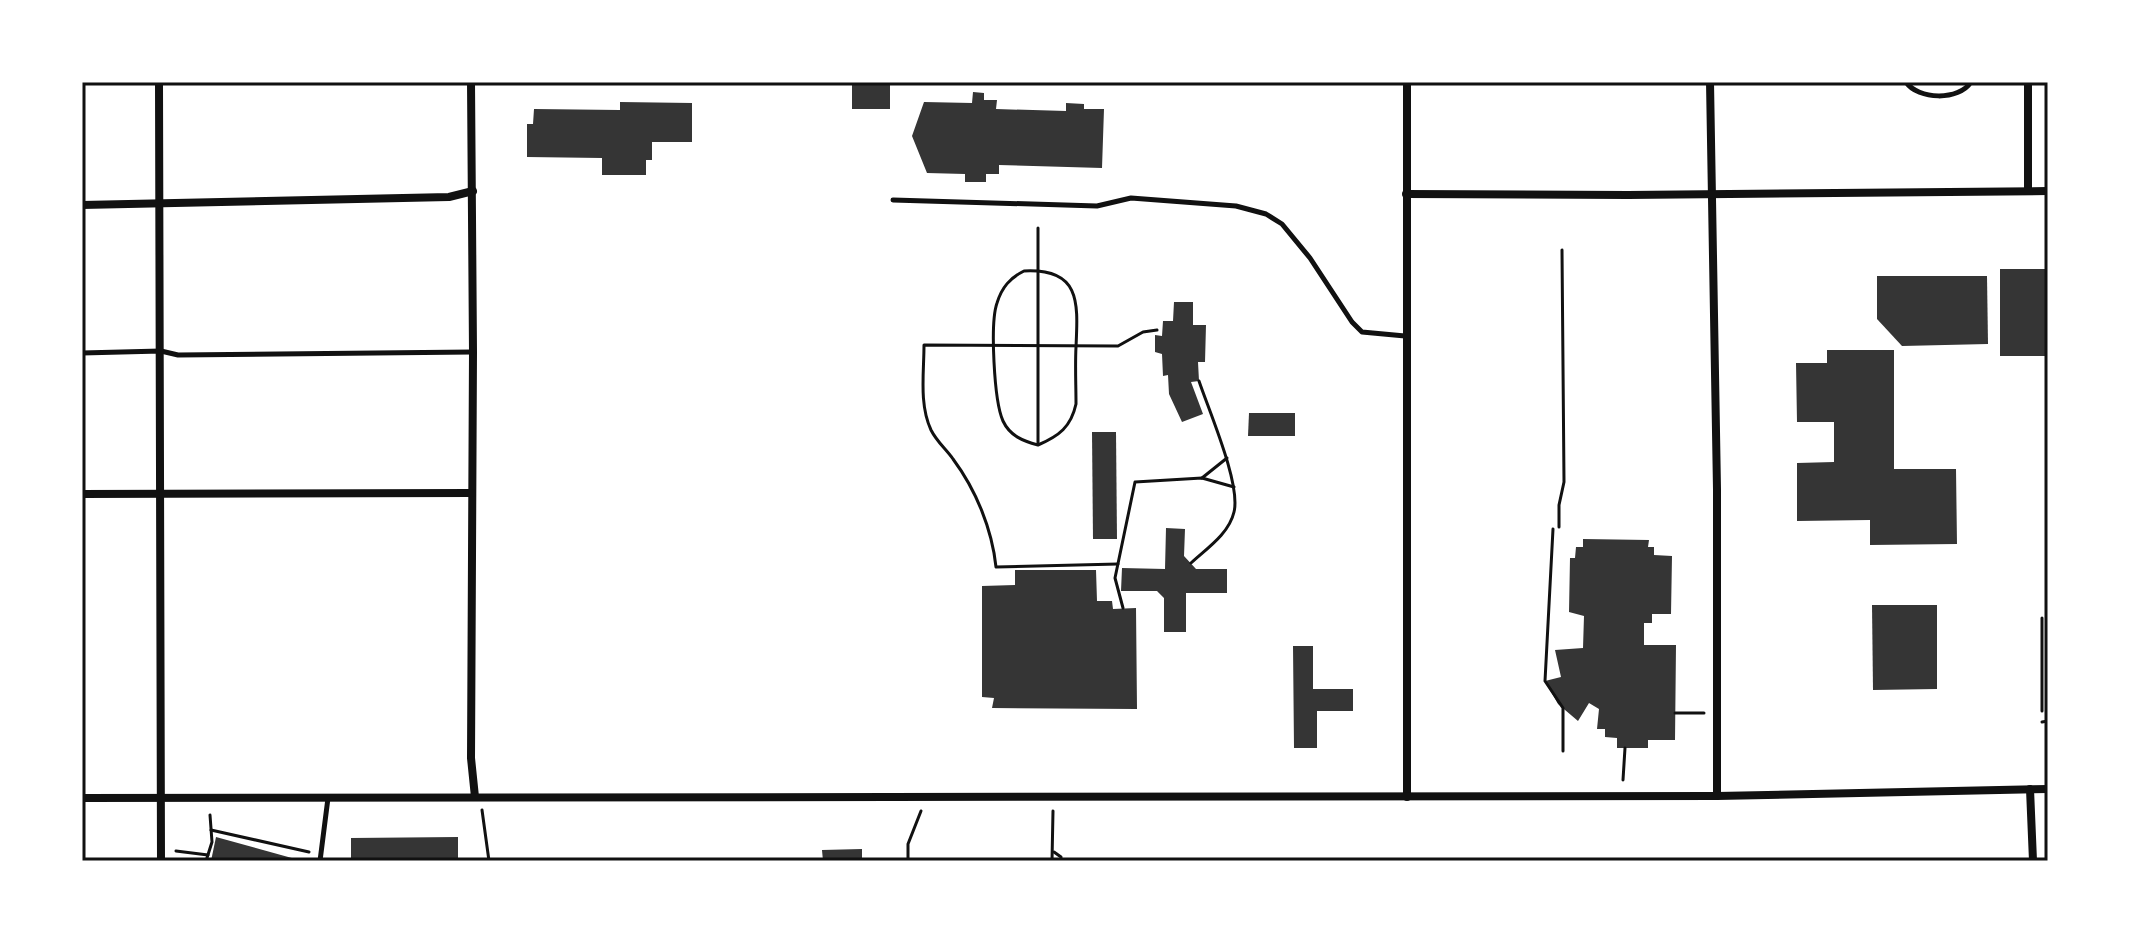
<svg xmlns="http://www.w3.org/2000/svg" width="2130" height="943" font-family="Montserrat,sans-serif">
<rect width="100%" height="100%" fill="#fff"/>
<g fill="#353535">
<rect x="852" y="82" width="38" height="27"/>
<polygon points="973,92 984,93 984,100 997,100 996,109 1066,111 1066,103 1084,104 1084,109 1104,109 1102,168 999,165 999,174 986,174 986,182 965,182 965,174 927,173 912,136 924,102 972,103"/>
<polygon points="620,102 692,103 692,142 652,142 652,160 646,160 646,175 602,175 602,158 527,157 527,124 533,124 534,109 620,110"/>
<rect x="2000" y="269" width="48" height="87"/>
<polygon points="1877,276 1987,276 1988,344 1902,346 1877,319"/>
<polygon points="1174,302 1193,302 1193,325 1206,325 1205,362 1198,362 1199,381 1191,382 1203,414 1182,422 1169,394 1168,375 1163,376 1162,354 1155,352 1155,335 1162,336 1163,321 1173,321"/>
<polygon points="1827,350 1894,350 1894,469 1956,469 1957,544 1870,545 1870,520 1797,521 1797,463 1834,462 1834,422 1797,422 1796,363 1827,363"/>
<polygon points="1249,413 1295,413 1295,436 1248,436"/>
<polygon points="1092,432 1116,432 1117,539 1093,539"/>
<polygon points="1166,528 1185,529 1184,556 1196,569 1227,569 1227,593 1186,593 1186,632 1164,632 1164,598 1157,591 1121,591 1122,568 1165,569"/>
<polygon points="1583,539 1649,540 1648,547 1654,547 1654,555 1672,556 1671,614 1652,614 1652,623 1644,623 1644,645 1676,645 1675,740 1648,740 1648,748 1617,748 1617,738 1605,737 1605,729 1597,729 1599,709 1589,703 1578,721 1558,704 1545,681 1561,677 1555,650 1583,648 1584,616 1569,612 1570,558 1575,558 1576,547 1583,547"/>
<polygon points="1015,570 1096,570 1097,601 1112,601 1113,609 1136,608 1137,709 992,708 994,698 982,697 982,586 1015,585"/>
<polygon points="1872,605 1937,605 1937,689 1873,690"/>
<polygon points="1293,646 1313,646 1313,689 1353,689 1353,711 1317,711 1317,748 1294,748"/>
<polygon points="216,837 299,860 299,861 211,861"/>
<polygon points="458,837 458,861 351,861 351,838"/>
<polygon points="862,849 862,861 823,861 822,850"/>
</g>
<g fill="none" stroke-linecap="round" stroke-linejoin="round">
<g stroke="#111" stroke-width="3">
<polyline points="1038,228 1038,444"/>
<path d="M 1024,271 C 1081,268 1078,303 1076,347 C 1075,366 1076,385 1076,404 C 1071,427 1059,436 1038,445 C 1023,441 1010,436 1003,421 C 994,401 990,323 997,303 C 1002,287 1010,278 1024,271 Z"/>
<polyline points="1202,478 1227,458"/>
<polyline points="1559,527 1559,505 1564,482 1562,250"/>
<polyline points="1553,529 1545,681 1563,708 1563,751"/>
<path d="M 1191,563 C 1206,549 1229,534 1234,512 C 1241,484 1209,411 1199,381"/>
<path d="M 1118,564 L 996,567 C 992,529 976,490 953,459 C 946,449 937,442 931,430 C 919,404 924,373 924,345 L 1118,346 L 1143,332 L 1157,330"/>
<polyline points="1123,608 1115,578 1135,482 1202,478 1234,487"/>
<polyline points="2042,618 2042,711"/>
<polyline points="1675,713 1704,713"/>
<polyline points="2042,722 2048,721"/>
<polyline points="1623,780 1625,748"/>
<polyline points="482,810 489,861"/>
<polyline points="211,830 309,852"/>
<polyline points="176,851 208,855"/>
<polyline points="1054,852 1061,857 1061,861"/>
<polyline points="206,861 212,842 210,815"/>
<polyline points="908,861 908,844 921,811"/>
<polyline points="1052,861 1053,811"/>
</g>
<g stroke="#111" stroke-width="5">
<path d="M 1906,82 C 1918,100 1959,101 1971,82"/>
<polyline points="893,200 1097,206 1131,198 1236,206 1266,214 1282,224 1310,258 1352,322 1362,332 1405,336"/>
<polyline points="82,353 161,351 178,355 472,352"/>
<polyline points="320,861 328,798"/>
</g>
<g stroke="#111" stroke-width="8">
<polyline points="159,82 161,861"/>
<polyline points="471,82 473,352 471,758 475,797"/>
<polyline points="1407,82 1407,797"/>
<polyline points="1710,82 1717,489 1717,796"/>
<polyline points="2028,82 2028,191"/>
<polyline points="1406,194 1628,195 2048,191"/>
<polyline points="82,205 449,197 473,191"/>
<polyline points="82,494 472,493"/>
<polyline points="2030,789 2033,861"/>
<polyline points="82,798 1717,796 2048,789"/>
</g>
</g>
<rect width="2130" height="943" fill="none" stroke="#ffffff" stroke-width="168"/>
<rect x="84" y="84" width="1962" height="775" fill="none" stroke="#111" stroke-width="3"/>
</svg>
